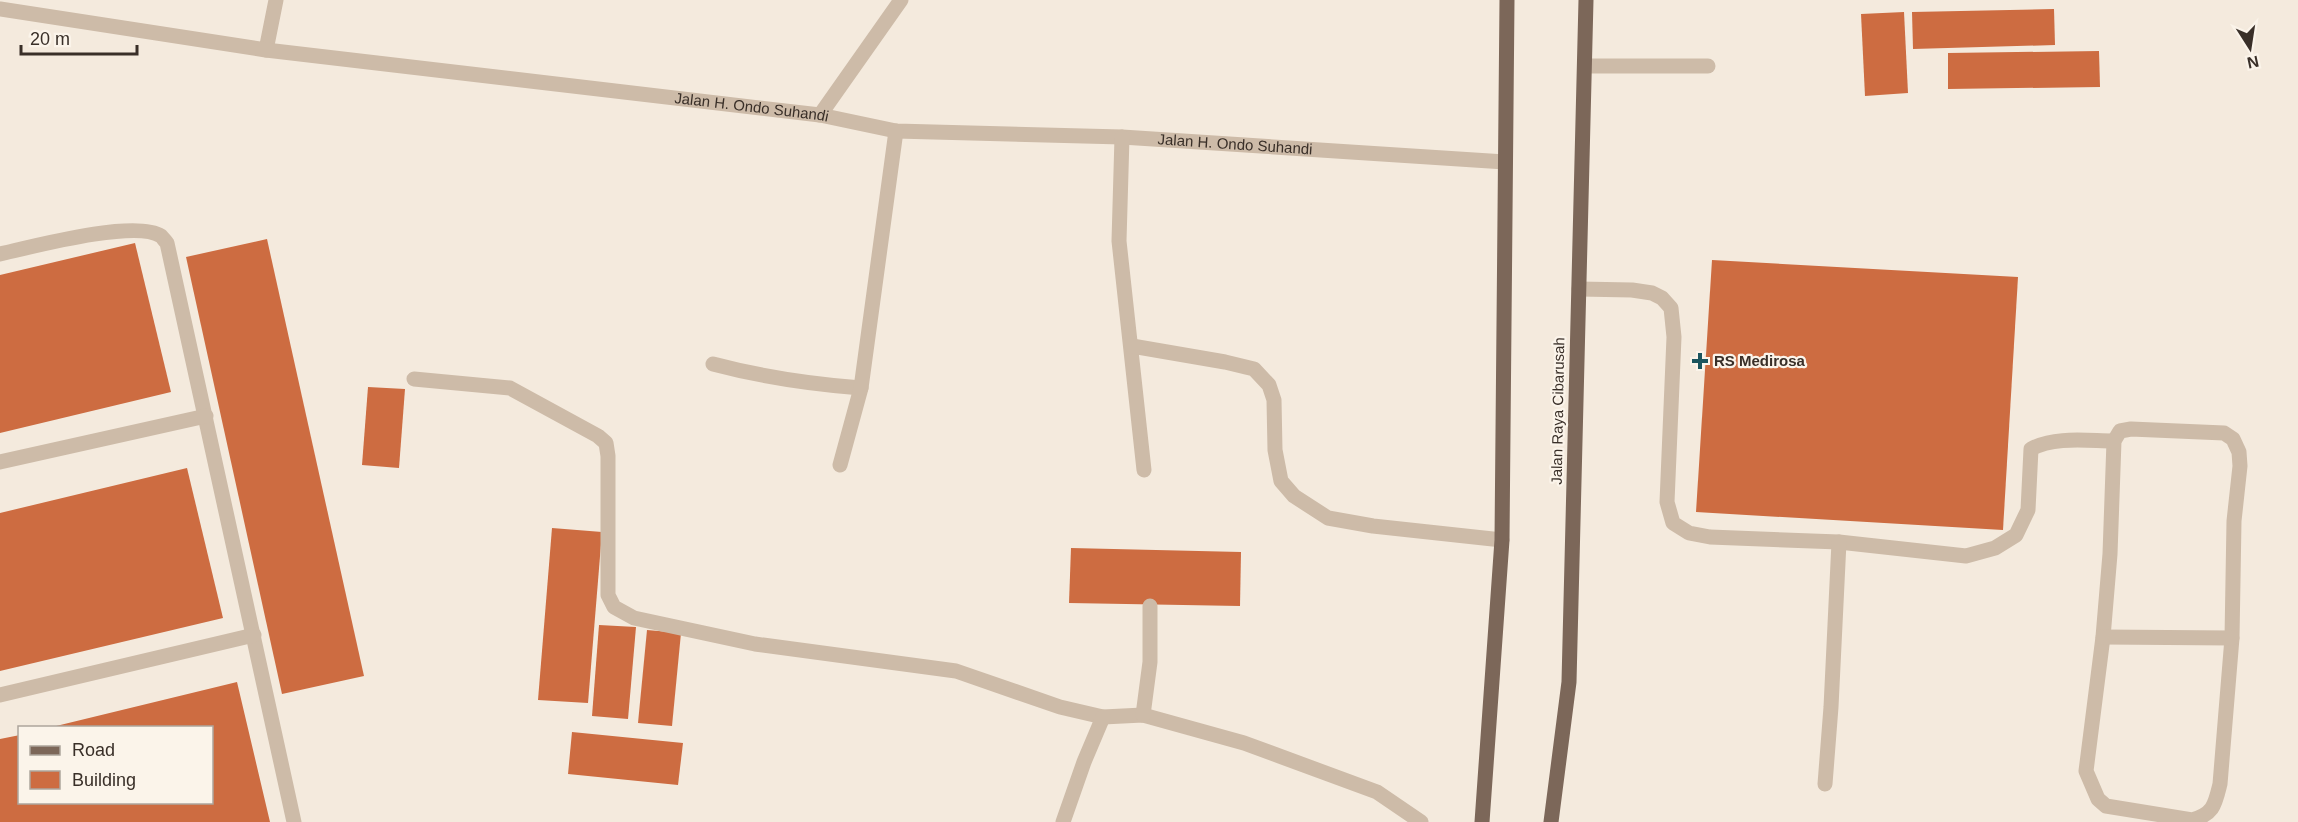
<svg xmlns="http://www.w3.org/2000/svg" width="2298" height="822" font-family="Helvetica,sans-serif">
<rect width="100%" height="100%" fill="#f4eadd"/>
<g fill="#cd6c41">
<polygon points="2054,9 2055,45 1913,49 1912,12"/>
<polygon points="1904,12 1908,93 1865,96 1861,14"/>
<polygon points="2099,51 2100,87 1948,89 1948,53"/>
<polygon points="267,239 364,676 282,694 186,257"/>
<polygon points="135,243 171,392 0,433 0,275"/>
<polygon points="1712,260 2018,277 2003,530 1696,512"/>
<polygon points="368,387 405,389 399,468 362,465"/>
<polygon points="187,468 223,618 0,671 0,513"/>
<polygon points="552,528 602,532 588,703 538,700"/>
<polygon points="1071,548 1241,552 1240,606 1069,603"/>
<polygon points="599,625 636,627 628,719 592,716"/>
<polygon points="647,630 681,633 672,726 638,723"/>
<polygon points="237,682 270,822 0,822 0,739 20,735 20,802 212,802 212,728 52,727"/>
<polygon points="572,732 683,743 678,785 568,774"/>
</g>
<g fill="none" stroke-linecap="round" stroke-linejoin="round">
<g stroke="#cdbba8" stroke-width="15">
<polyline points="266,50 276,0"/>
<path d="M 0,254 C 31,247 135,219 161,236 C 163,238 165,241 167,243 L 294,822"/>
<path d="M 1579,289 L 1632,290 L 1652,293 L 1662,298 L 1671,308 L 1674,337 L 1667,502 L 1673,523 L 1689,533 L 1710,537 L 1839,542 L 1966,556 L 1995,548 L 2016,535 L 2028,510 L 2031,449 C 2055,436 2088,441 2114,441"/>
<path d="M 2131,429 L 2224,433 L 2233,439 L 2239,452 L 2240,466 L 2234,521 L 2232,638 L 2220,784 C 2215,804 2214,814 2192,820 L 2106,806 L 2098,799 L 2086,771 L 2103,637 L 2110,554 L 2114,441 L 2120,431 Z"/>
<polyline points="0,462 206,416"/>
<polyline points="2103,637 2232,638"/>
<polyline points="0,695 254,635"/>
</g>
<g stroke="#cdbba8" stroke-width="15">
<path id="s1" d="M 0,9 L 266,50 L 820,115 L 896,131 L 1122,137 L 1505,162"/>
<polyline points="1585,66 1708,66"/>
<polyline points="820,115 901,0"/>
<polyline points="1122,137 1119,241 1144,470"/>
<polyline points="1132,346 1225,362 1254,369 1269,385 1274,400 1275,450 1281,481 1294,496 1328,518 1373,526 1502,540"/>
<path d="M 713,364 C 762,377 810,384 861,388"/>
<polyline points="414,379 510,388 598,436 606,443 608,456 608,595 614,607 634,618 755,644 956,671 1060,707 1103,717 1143,715 1244,743 1377,792 1421,822"/>
<polyline points="840,465 861,388 896,131"/>
<polyline points="1143,715 1150,662 1150,606"/>
<polyline points="1825,784 1831,707 1839,542"/>
<polyline points="1063,822 1084,762 1103,717"/>
</g>
<g stroke="#7c6759" stroke-width="15">
<polyline points="1482,822 1502,540 1507,0"/>
<polyline points="1551,822 1569,682 1586,0"/>
</g>
</g>
<path fill="#1b555e" stroke="#fbf4ea" stroke-width="2" d="M1697 352h6v6h6v6h-6v6h-6v-6h-6v-6h6z"/>
<g text-anchor="middle" stroke-width="4.5" stroke-linejoin="round" paint-order="stroke">
<g font-size="15" fill="#392f28" stroke="#fbf4ea">
<text dy="5" stroke="none"><textPath href="#s1" startOffset="758">Jalan H. Ondo Suhandi</textPath></text>
<text dy="5" stroke="none"><textPath href="#s1" startOffset="1244">Jalan H. Ondo Suhandi</textPath></text>
<text transform="translate(1558 411) rotate(-89)" y="5">Jalan Raya Cibarusah</text>
</g>
<g font-size="15" font-weight="bold" fill="#392f28" stroke="#fbf4ea" text-anchor="start">
<text x="1714" y="366">RS Medirosa</text>
</g>
</g>
<rect x="18" y="726" width="195" height="78" fill="#fbf4ea" stroke="#ada59c" stroke-width="1.5"/>
<rect x="30" y="746" width="30" height="9" fill="#7c6759" stroke="#ada59c" stroke-width="1.5"/>
<text x="72" y="756" font-size="18" fill="#392f28">Road</text>
<rect x="30" y="771" width="30" height="18" fill="#cd6c41" stroke="#ada59c" stroke-width="1.5"/>
<text x="72" y="786" font-size="18" fill="#392f28">Building</text>
<g transform="translate(2250 48) rotate(168)" stroke="#fbf4ea" stroke-width="4.5" paint-order="stroke">
<path d="M0-4.5L10 22L0 15L-10 22Z" fill="#392f28"/>
<text y="-9" font-size="16" font-weight="bold" text-anchor="middle" fill="#392f28">N</text>
</g>
<path d="M21 45v9h116v-9" fill="none" stroke="#392f28" stroke-width="3"/>
<text x="30" y="45" font-size="18" fill="#392f28" stroke="#fbf4ea" stroke-width="4.5" paint-order="stroke">20 m</text>
</svg>
